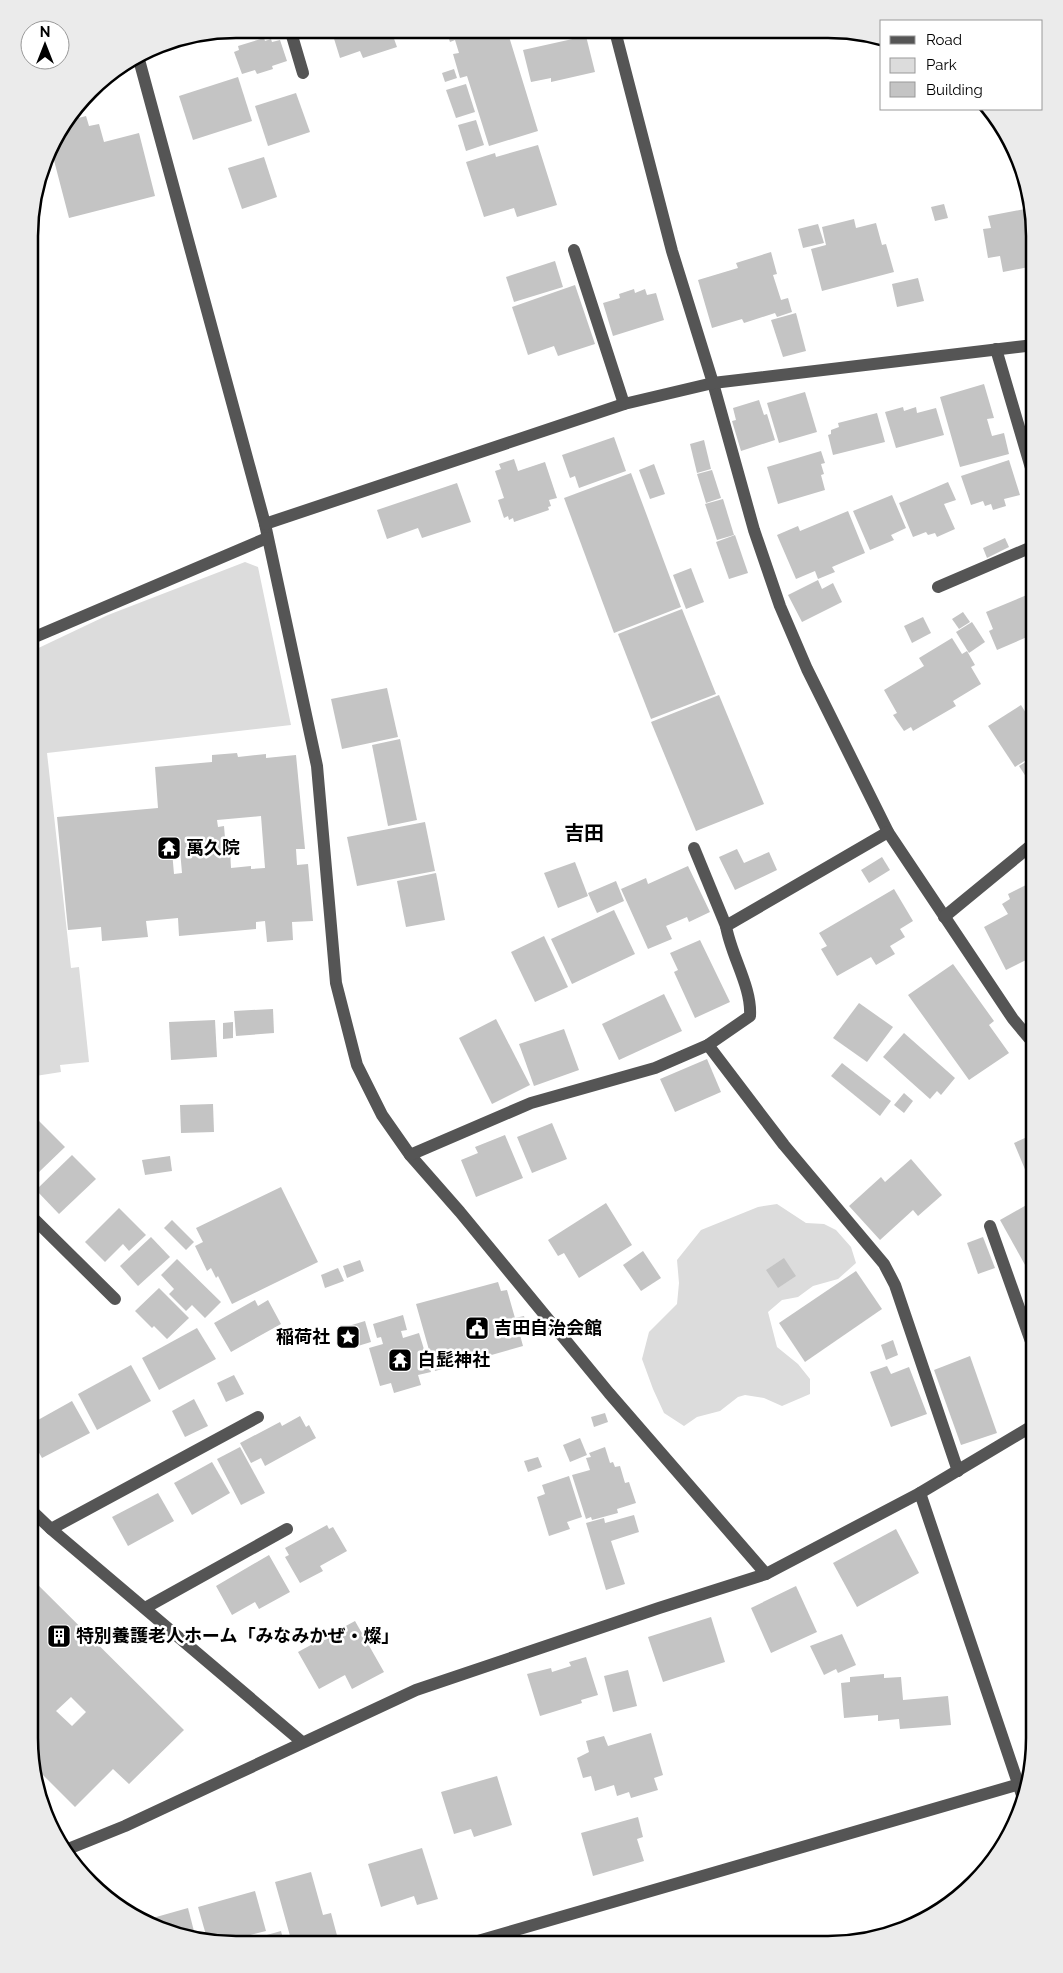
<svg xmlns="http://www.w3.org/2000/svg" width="1063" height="1973" font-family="Raleway,'Noto Sans JP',sans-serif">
<rect width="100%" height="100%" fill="#fff"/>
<g fill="#dcdcdc">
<polygon points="245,562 258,567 291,725 47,753 71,968 79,967 89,1062 60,1065 61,1072 29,1077 30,652 108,615"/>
<polygon points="777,1204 806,1223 824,1224 836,1230 851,1247 856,1263 838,1279 813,1286 798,1297 782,1300 768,1312 777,1347 798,1364 810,1379 810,1394 782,1406 764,1398 745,1395 738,1397 720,1411 697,1417 684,1426 664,1413 653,1389 642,1359 649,1332 677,1304 679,1283 677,1260 701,1230 758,1207"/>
</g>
<g fill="#c4c4c4" fill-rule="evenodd">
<polygon points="331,29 401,30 403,33 393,36 397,47 363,58 360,51 340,58"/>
<polygon points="446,30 507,30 538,131 489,146 467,76 460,78 453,54 459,53 455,40 450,42"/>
<polygon points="586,36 595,72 551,82 551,78 531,82 523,50"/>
<polygon points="264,38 265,41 271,39 272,42 280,40 287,61 272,66 273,69 257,74 255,70 242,74 234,52 239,50 238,46"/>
<polygon points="454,69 457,78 445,82 442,73"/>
<polygon points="238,77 252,121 193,140 179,96"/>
<polygon points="466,84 475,112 456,118 446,90"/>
<polygon points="296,93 310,132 268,146 255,106"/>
<polygon points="86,116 89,126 99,124 104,142 139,133 155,196 69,218 50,145 67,121"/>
<polygon points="476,120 484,145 466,151 458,125"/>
<polygon points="538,145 557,205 517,217 514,208 484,217 466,162 495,153 496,157"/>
<polygon points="264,157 277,197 242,209 228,168"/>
<polygon points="944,204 948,218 935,221 931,207"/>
<polygon points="1030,208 1034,235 1034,266 1003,272 1000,256 988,258 983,229 991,228 988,216"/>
<polygon points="854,219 856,228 876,223 882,245 886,244 894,272 822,291 811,249 826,245 822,227"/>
<polygon points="818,224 824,243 803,248 798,229"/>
<polygon points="771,252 777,274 773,275 781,300 788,298 792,312 777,317 775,313 744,323 742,319 712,328 698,280 738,268 736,263"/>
<polygon points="555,261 563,287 514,302 506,277"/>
<polygon points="918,278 924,301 897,307 892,284"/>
<polygon points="575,285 595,344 558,356 554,346 528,355 512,307"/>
<polygon points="634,289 635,293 645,289 647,295 656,293 664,320 613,336 603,303 620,298 619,294"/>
<polygon points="796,313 806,351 783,357 771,320"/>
<polygon points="984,384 994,418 987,419 992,436 1004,433 1009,454 960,467 940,397"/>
<polygon points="805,392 817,432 779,443 767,403"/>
<polygon points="759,400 764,415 767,414 775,440 741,451 732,421 736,420 733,408"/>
<polygon points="903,407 904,411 916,407 917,413 936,408 944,435 896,448 885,412"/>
<polygon points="877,413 885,442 833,455 828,435 831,434 831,430 839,427 838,423"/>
<polygon points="614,437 626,471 579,488 575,476 570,478 562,455"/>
<polygon points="704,440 711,469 697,473 690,444"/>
<polygon points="821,451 825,463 821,464 824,474 821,475 825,490 778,504 767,467"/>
<polygon points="514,459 518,471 545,462 557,498 549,500 551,506 548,507 549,510 514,522 513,518 509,520 508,516 504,518 498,500 504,498 495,471 501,469 499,464"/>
<polygon points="1009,460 1020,495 1004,499 1006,506 993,510 991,504 985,506 983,501 971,505 961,476"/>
<polygon points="654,464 665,494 650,499 639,470"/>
<polygon points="712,470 721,498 706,503 697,474"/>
<polygon points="631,473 681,607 614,633 564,498"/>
<polygon points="948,482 956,500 944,504 955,529 937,537 935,533 928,535 926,532 913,537 899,503"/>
<polygon points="457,483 471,522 422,538 418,528 387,539 377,510"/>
<polygon points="892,495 906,528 891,535 894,540 870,550 853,511"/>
<polygon points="723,499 734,535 717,540 705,504"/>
<polygon points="848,511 865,553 832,567 835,572 818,579 815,571 796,579 777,535 798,526 800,531"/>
<polygon points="735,535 748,573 729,579 716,542"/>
<polygon points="1005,538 1009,547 987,558 983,548"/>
<polygon points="691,568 704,602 686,609 673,575"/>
<polygon points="818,580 822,589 833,583 842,602 802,622 788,595"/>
<polygon points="1034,592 1034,634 997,650 989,631 993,629 986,612"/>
<polygon points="682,609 716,694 651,719 618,634"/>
<polygon points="963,612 970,622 959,629 952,619"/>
<polygon points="923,617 931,633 912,643 904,626"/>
<polygon points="972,622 985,642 969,653 956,632"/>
<polygon points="952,638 962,654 967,651 975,665 971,667 981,684 953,701 956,706 913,731 911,727 904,731 893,715 897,713 884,690 924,666 919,658"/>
<polygon points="387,688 398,737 342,749 331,699"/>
<polygon points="719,695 764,804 696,831 651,722"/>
<polygon points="1021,705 1034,726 1034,755 1015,767 988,726"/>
<polygon points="400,739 417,820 388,826 372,745"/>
<path d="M 237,753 L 238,757 L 266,754 L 266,758 L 296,755 L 305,849 L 296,849 L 297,865 L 308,864 L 313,921 L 292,922 L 293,940 L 267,942 L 265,921 L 256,922 L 256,929 L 179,936 L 178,918 L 146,921 L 148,937 L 102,941 L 101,927 L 68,930 L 57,817 L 158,808 L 155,767 L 212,762 L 212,755 ZM 261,816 L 265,868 L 251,869 L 251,866 L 231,868 L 230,850 L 226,850 L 224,826 L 218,827 L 217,820 ZM 180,850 L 182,873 L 174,874 L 172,851 Z"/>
<polygon points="1034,757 1034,789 1019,766"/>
<polygon points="425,822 435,871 357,886 347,837"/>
<polygon points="737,849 744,863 769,852 777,870 735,890 719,857"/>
<polygon points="882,857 890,870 869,883 861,870"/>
<polygon points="575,862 588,896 558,908 544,873"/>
<polygon points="688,866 710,912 689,922 687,917 666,926 672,939 648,949 621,889 646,878 648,884"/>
<polygon points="436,873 445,920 406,927 397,881"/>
<polygon points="616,881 624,901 597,913 588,893"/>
<polygon points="1032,882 1034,885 1034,956 1006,970 984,927 1008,914 1002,904 1010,899 1008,894"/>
<polygon points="894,889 913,921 900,929 905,937 890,946 895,954 876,965 871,957 837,976 821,949 827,946 819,933"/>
<polygon points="614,910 635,954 572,984 551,939"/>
<polygon points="544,936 568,987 535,1002 511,952"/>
<polygon points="700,940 730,1002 695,1018 674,972 678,970 670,953"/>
<polygon points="953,964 994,1021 989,1025 1009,1053 969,1080 908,995"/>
<polygon points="664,994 682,1031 619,1060 602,1024"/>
<polygon points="859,1003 893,1027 867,1062 833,1038"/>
<polygon points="273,1009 274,1033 236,1036 234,1011"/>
<polygon points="496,1019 530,1085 492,1104 459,1038"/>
<polygon points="215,1020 217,1057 171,1060 169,1022"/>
<polygon points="233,1022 233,1038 223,1039 223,1023"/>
<polygon points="564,1029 579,1070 534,1086 519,1044"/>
<polygon points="904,1033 955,1078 941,1095 937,1091 930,1099 883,1057"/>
<polygon points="707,1059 721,1092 675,1112 660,1079"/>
<polygon points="842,1063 891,1101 880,1116 831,1076"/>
<polygon points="904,1093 913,1101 904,1113 894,1105"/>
<polygon points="213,1104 214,1132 181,1133 180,1105"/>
<polygon points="37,1119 65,1147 39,1172 31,1163 29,1165 29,1127"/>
<polygon points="552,1123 567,1159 532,1173 517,1137"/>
<polygon points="1034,1134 1034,1198 1026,1180 1029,1179 1014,1143"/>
<polygon points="505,1135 523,1178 476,1197 461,1160 478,1153 475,1147"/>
<polygon points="72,1155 96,1179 59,1214 36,1190"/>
<polygon points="170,1156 172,1171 145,1175 142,1160"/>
<polygon points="911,1159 942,1195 918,1216 913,1210 880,1240 849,1206 881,1177 885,1182"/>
<polygon points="281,1187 318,1262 232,1304 218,1276 216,1278 211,1268 207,1271 195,1246 203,1242 196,1228"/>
<polygon points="606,1203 632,1245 579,1278 564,1253 558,1256 548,1240"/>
<polygon points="1030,1203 1034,1209 1034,1281 1000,1220"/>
<polygon points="119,1208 146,1235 129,1251 123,1244 105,1262 85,1242"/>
<polygon points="172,1220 194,1242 186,1250 164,1228"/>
<polygon points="151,1237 170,1257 138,1286 120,1266"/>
<polygon points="983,1237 995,1268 978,1274 967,1243"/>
<polygon points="643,1251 661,1278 641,1291 623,1265"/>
<polygon points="784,1258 796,1276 778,1288 766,1270"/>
<polygon points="177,1259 221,1302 205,1318 192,1305 186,1311 169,1294 174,1289 161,1275"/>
<polygon points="360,1260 364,1271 347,1278 343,1266"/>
<polygon points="338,1268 344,1281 325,1288 321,1275"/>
<polygon points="856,1271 882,1309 805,1362 779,1323"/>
<polygon points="498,1282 501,1291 507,1290 515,1318 524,1316 526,1323 530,1322 533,1332 520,1335 523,1346 435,1371 416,1304"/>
<polygon points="159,1288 189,1318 167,1339 154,1326 152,1328 135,1311"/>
<polygon points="255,1300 258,1306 268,1300 281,1324 231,1352 214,1323"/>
<polygon points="403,1315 407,1330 401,1331 403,1338 419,1333 431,1372 418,1375 421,1385 394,1393 391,1383 380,1386 369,1348 383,1344 381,1337 377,1338 373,1324"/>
<polygon points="365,1321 371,1342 348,1349 342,1328"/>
<polygon points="197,1328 216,1359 159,1390 142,1358"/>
<polygon points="893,1340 898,1355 886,1360 881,1345"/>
<polygon points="970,1356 997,1433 961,1445 934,1370"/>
<polygon points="131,1365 151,1401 97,1430 78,1394"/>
<polygon points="887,1366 891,1374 909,1367 927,1414 891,1427 870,1372"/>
<polygon points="234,1375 244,1394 226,1402 217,1383"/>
<polygon points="194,1399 208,1426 185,1437 172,1411"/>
<polygon points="72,1401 90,1433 42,1458 29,1435 29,1425"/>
<polygon points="605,1413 608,1422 594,1427 591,1417"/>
<polygon points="300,1416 306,1427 309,1425 316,1438 265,1466 261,1458 251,1463 240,1443 280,1422 282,1426"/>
<polygon points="580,1438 587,1455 570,1462 563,1445"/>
<polygon points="240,1447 265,1493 241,1505 217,1459"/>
<polygon points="605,1447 610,1463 613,1462 615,1467 620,1466 625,1483 629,1482 636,1503 617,1509 618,1513 592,1520 591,1517 586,1519 572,1475 590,1470 586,1458 591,1457 589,1453"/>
<polygon points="538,1457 542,1467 528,1472 524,1461"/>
<polygon points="212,1462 230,1493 192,1515 174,1483"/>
<polygon points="569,1476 582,1517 567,1522 570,1529 549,1536 537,1497 545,1494 542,1485"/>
<polygon points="158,1493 174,1521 128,1546 112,1517"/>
<polygon points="634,1515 639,1532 611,1541 625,1584 606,1590 586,1523 604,1518 605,1523"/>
<polygon points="327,1525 329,1529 333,1527 347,1551 320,1566 323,1571 300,1583 285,1557 289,1555 285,1548"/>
<polygon points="896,1529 919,1573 857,1607 833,1563"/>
<polygon points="269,1555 290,1592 259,1609 255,1602 232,1615 216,1586"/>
<path d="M 29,1576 L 184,1730 L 129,1784 L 113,1769 L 75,1807 L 33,1765 L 29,1738 ZM 71,1697 L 86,1712 L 72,1726 L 56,1711 Z"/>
<polygon points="796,1586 817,1632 771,1653 751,1608"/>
<polygon points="711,1617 725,1662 663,1682 648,1637"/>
<polygon points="355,1621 384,1672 352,1689 345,1675 319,1689 298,1652"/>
<polygon points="842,1634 856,1665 838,1673 836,1669 824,1675 810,1646"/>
<polygon points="586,1657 598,1695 581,1700 582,1703 540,1716 527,1674 551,1668 552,1672 571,1666 569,1662"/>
<polygon points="628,1670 637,1706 613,1712 604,1676"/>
<polygon points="884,1674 884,1678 901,1677 903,1700 948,1696 951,1725 900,1729 899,1719 878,1721 878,1715 844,1718 841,1683 850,1682 850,1677"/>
<polygon points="651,1733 663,1775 654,1778 658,1790 631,1798 629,1792 617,1796 614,1785 595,1791 591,1776 583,1778 577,1758 589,1752 586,1741 604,1736 608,1746"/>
<polygon points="497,1776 512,1825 474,1837 471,1829 454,1834 441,1792"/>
<polygon points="638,1817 643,1837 637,1839 644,1861 593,1876 581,1833"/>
<polygon points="422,1848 438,1899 417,1905 414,1896 381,1907 368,1864"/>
<polygon points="311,1872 323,1915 331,1913 339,1943 292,1943 275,1882"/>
<polygon points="255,1891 266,1931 223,1942 208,1942 198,1907"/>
<polygon points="188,1908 196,1939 156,1928 142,1921"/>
<polygon points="281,1931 284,1943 257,1943 256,1938"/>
</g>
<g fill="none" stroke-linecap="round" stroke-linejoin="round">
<g stroke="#555" stroke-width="12">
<polyline points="290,29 303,73"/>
<polyline points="615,31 672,251 713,383 754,530 780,606 807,669 888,832 1013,1019 1034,1044"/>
<polyline points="138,56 265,524 317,766 336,983 357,1065 382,1115 410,1155 460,1212 609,1393 766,1574"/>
<polyline points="574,250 624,404"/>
<polyline points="996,349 1034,478"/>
<polyline points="265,524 624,404 713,383 1034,345"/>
<polyline points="938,587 1034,546"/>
<polyline points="30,639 267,538"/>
<polyline points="694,848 726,926"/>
<polyline points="944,917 1034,843"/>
<polyline points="708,1045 784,1145 884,1264 895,1285 958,1471"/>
<path d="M 410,1155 L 531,1103 L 655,1068 L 708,1045 L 750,1016 C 752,987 731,956 726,926 L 888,832"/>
<polyline points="29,1214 115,1299"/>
<polyline points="990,1226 1034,1350"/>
<polyline points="920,1493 1034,1425"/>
<polyline points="29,1508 51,1529 302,1742"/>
<polyline points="51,1529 258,1417"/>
<polyline points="145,1608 287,1529"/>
<polyline points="63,1851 125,1826 416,1690 659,1608 766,1574 920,1493 1023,1798"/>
<polyline points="471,1943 1027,1782"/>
</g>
</g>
<defs>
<g id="temple-square" transform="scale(1.25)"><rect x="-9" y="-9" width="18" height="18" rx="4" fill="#000" stroke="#fff"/><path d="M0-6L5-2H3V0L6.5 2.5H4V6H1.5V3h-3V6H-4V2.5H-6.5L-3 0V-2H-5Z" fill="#fff"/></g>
<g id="civic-square" transform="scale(1.25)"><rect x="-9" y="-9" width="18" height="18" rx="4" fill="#000" stroke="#fff"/><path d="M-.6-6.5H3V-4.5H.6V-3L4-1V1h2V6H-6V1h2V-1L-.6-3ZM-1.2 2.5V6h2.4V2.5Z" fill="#fff"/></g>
<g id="sight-square" transform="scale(1.25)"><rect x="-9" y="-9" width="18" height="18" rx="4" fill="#000" stroke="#fff"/><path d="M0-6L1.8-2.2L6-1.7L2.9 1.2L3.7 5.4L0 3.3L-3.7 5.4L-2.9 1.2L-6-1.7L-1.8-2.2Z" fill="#fff"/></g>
<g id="building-square" transform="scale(1.25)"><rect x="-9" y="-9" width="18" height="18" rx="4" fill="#000" stroke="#fff"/><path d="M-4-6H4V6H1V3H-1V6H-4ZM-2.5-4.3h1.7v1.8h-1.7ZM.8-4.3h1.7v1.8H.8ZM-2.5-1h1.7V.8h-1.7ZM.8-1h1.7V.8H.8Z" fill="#fff"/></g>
</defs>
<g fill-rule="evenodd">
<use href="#temple-square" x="169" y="848"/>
<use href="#civic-square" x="477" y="1328"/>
<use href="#sight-square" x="348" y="1337"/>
<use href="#temple-square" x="400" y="1360"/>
<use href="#building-square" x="59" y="1636"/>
</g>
<g text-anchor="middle" stroke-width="5" stroke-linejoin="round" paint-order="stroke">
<g font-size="18" font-weight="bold" fill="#000" stroke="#fff" text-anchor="start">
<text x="186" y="854">萬久院</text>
<text x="494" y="1334">吉田自治会館</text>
<text x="330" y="1343" text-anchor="end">稲荷社</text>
<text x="418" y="1366">白髭神社</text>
<text x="76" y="1642">特別養護老人ホーム「みなみかぜ・燦」</text>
</g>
<g font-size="20" font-weight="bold" fill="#000" stroke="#fff">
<text x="584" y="840">吉田</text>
</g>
</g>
<path d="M0 0H1063V1973H0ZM236 38H828A198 198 0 0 1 1026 236V1738A198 198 0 0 1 828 1936H236A198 198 0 0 1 38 1738V236A198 198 0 0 1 236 38Z" fill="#ebebeb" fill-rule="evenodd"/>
<path fill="none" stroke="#000" stroke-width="2.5" d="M236 38H828A198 198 0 0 1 1026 236V1738A198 198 0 0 1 828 1936H236A198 198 0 0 1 38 1738V236A198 198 0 0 1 236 38Z"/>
<rect x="880" y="20" width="162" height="90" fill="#ffffff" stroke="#999999"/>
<rect x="890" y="36" width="25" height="8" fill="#555555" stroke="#999999"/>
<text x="926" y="45" font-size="15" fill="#000000">Road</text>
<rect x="890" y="58" width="25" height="15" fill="#dcdcdc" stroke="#999999"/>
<text x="926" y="70" font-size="15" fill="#000000">Park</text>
<rect x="890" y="82" width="25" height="15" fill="#c4c4c4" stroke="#999999"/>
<text x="926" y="95" font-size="15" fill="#000000">Building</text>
<g transform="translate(45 45)"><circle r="24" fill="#ffffff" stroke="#999999"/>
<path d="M0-4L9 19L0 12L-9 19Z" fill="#000000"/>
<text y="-8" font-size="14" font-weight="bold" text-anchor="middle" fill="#000000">N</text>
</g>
</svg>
